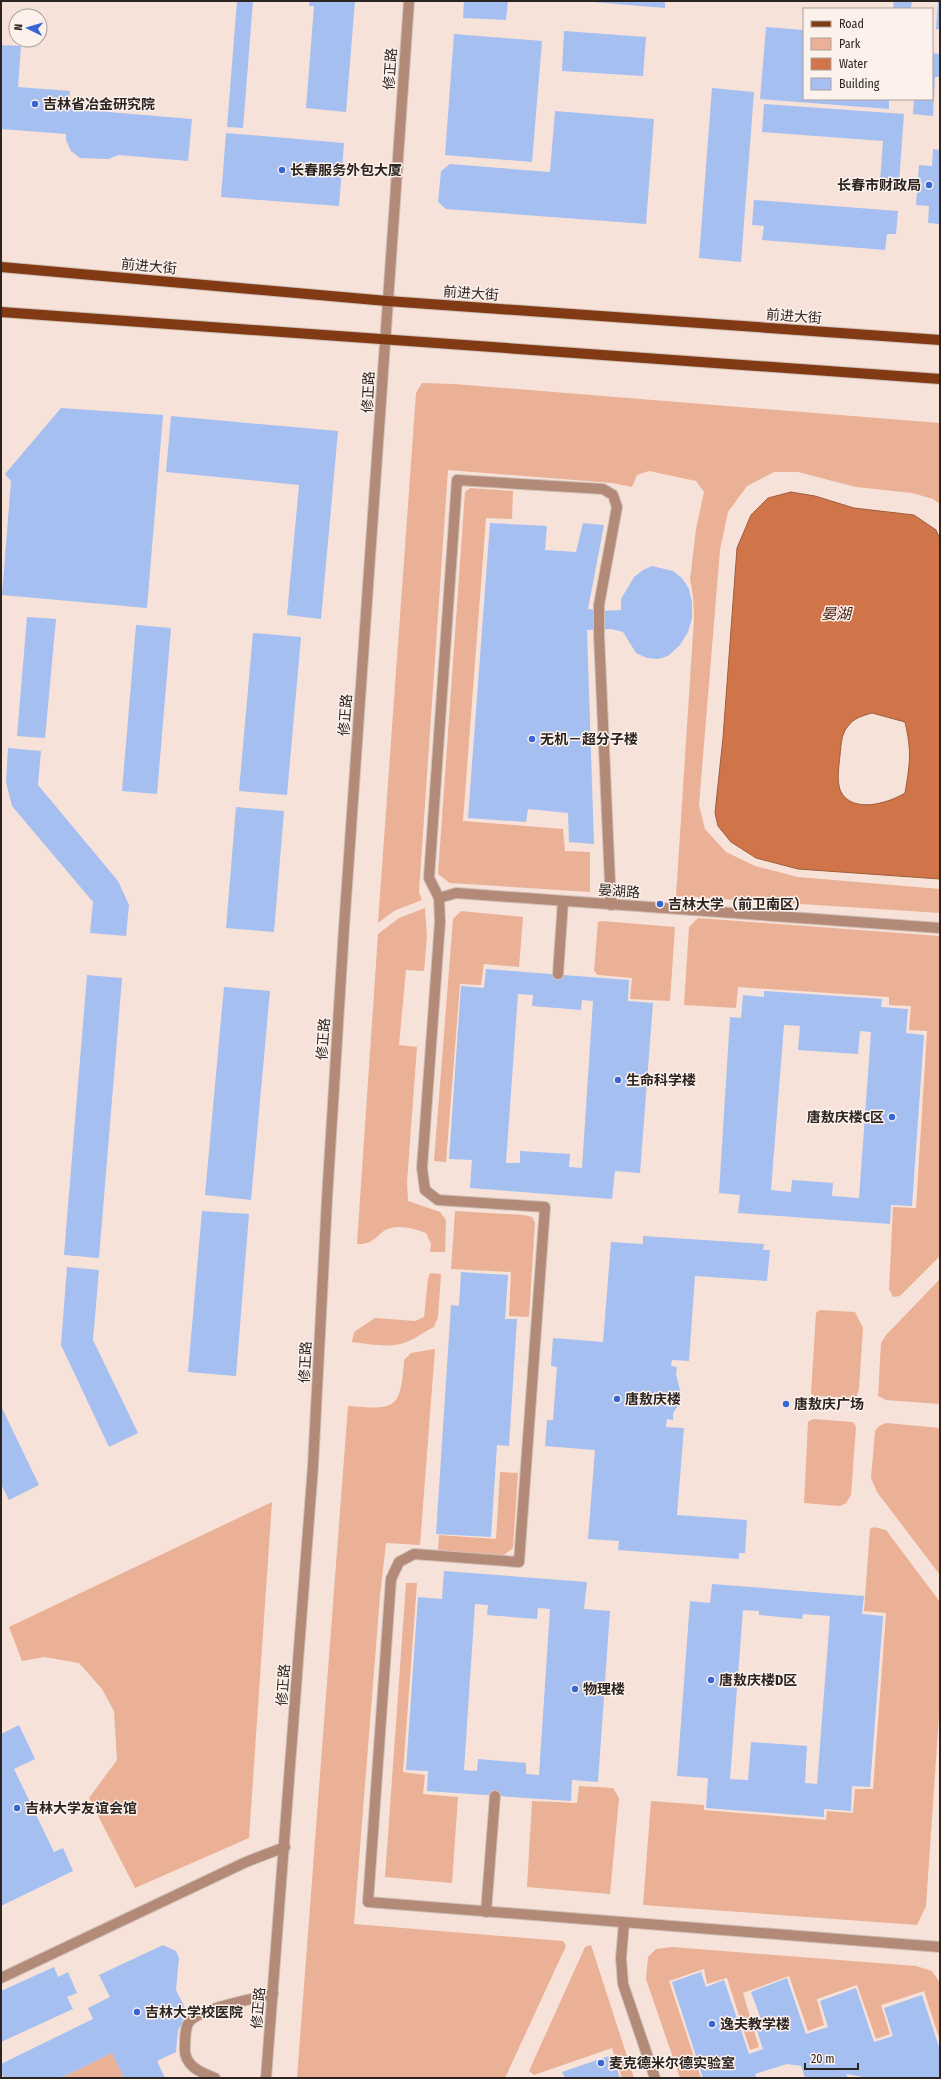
<svg xmlns="http://www.w3.org/2000/svg" width="941" height="2079" font-family="'Fira Sans Condensed','Noto Sans SC',sans-serif">
<rect width="100%" height="100%" fill="#f6e2d9"/>
<g fill="#ebb196">
<polygon points="422,383 454,384 940,423 940,504 933,499 912,493 856,487 798,472 774,472 747,486 728,512 720,550 699,805 705,829 726,852 755,866 798,877 940,889 940,913 676,896 694,618 693,596 690,579 696,529 704,492 696,481 649,471 637,475 632,487 612,483 448,470 419,892 422,900 394,911 378,923 416,393"/>
<polygon points="470,488 513,491 512,519 486,518 463,821 563,829 565,851 590,852 590,892 450,883 438,874 465,492"/>
<path d="M 425,908 L 427,937 L 424,971 L 406,970 L 399,1045 L 417,1047 L 407,1182 L 408,1201 L 440,1212 L 446,1220 L 445,1252 L 430,1252 L 431,1244 L 426,1233 C 416,1229 401,1225 391,1228 C 377,1231 377,1245 357,1244 L 378,934 L 399,918 Z"/>
<polygon points="461,911 523,917 519,967 484,964 481,985 460,984 446,1162 434,1161 453,919"/>
<polygon points="698,918 940,936 940,1256 900,1296 893,1297 889,1289 893,1207 916,1208 927,1031 909,1030 911,1006 889,1005 889,997 738,987 736,1008 684,1005 689,927"/>
<polygon points="602,921 675,927 670,1001 630,999 632,978 598,975 594,971 598,922"/>
<polygon points="455,1211 524,1215 532,1217 535,1223 529,1317 509,1316 511,1272 451,1269"/>
<path d="M 430,1273 L 441,1274 L 438,1317 L 434,1327 C 425,1331 418,1337 409,1341 C 392,1349 370,1344 352,1342 L 354,1332 L 375,1318 L 415,1321 L 424,1317 L 428,1279 Z"/>
<polygon points="940,1279 940,1404 886,1400 878,1396 881,1343 886,1335"/>
<polygon points="820,1310 855,1312 863,1328 859,1389 857,1396 852,1398 814,1396 811,1393 816,1313"/>
<path d="M 435,1349 L 420,1545 L 386,1543 L 380,1596 L 354,1924 L 563,1941 L 566,1946 L 505,2078 L 297,2078 L 348,1406 C 395,1410 401,1410 404,1360 L 411,1353 Z"/>
<polygon points="813,1419 853,1422 856,1427 851,1495 846,1503 840,1506 804,1503 808,1422"/>
<polygon points="886,1423 940,1428 940,1575 877,1492 871,1478 875,1431 879,1426"/>
<polygon points="500,1472 518,1473 513,1548 504,1555 438,1551 439,1535 496,1539"/>
<polygon points="272,1502 249,1838 135,1888 89,1798 117,1760 114,1711 102,1689 79,1663 44,1657 22,1661 9,1627"/>
<polygon points="874,1527 886,1530 940,1602 940,1701 926,1906 917,1925 643,1905 651,1801 704,1805 704,1810 826,1820 827,1811 853,1813 855,1789 873,1789 886,1613 864,1611 870,1529"/>
<polygon points="406,1583 417,1583 403,1772 425,1775 423,1794 458,1797 452,1883 385,1877"/>
<polygon points="579,1786 613,1788 619,1798 610,1894 527,1887 532,1801 577,1803"/>
<polygon points="591,1945 634,2078 622,2078 612,2048 534,2075 529,2071 585,1947"/>
<polygon points="672,1947 916,1966 932,1971 940,1983 940,2041 924,1991 881,2005 890,2034 876,2039 857,1985 817,1999 824,2025 808,2031 789,1976 743,1993 759,2047 750,2050 727,1978 707,1984 704,1969 669,1981 701,2078 680,2078 646,1979 648,1957 656,1949"/>
<polygon points="112,2053 124,2078 61,2078"/>
</g>
<path fill="#d07549" stroke="#9e5d3d" fill-rule="evenodd" d="M 791,492 L 815,496 L 854,508 L 914,515 L 936,530 L 940,539 L 940,879 L 798,869 L 756,858 L 731,842 L 718,826 L 715,813 L 723,738 L 737,548 L 751,515 L 768,498 ZM 872,713 L 905,722 C 912,752 910,763 905,793 C 889,803 853,814 841,792 C 836,782 839,766 840,755 C 841,746 841,734 848,726 C 854,718 862,716 872,713 Z"/>
<g fill="#a6bff1" fill-rule="evenodd">
<polygon points="237,1 253,1 243,128 227,127"/>
<polygon points="310,1 355,1 346,112 306,108 314,6 309,6"/>
<polygon points="464,1 508,1 506,20 463,18"/>
<polygon points="581,1 665,1 665,8"/>
<polygon points="894,1 912,1 911,9 893,9"/>
<polygon points="938,1 940,1 940,30 936,29"/>
<polygon points="766,27 804,30 804,99 889,99 889,109 760,99"/>
<polygon points="564,31 646,37 643,76 562,71"/>
<polygon points="454,34 542,41 532,162 445,155"/>
<polygon points="1,45 21,46 18,87 70,91 68,106 90,108 91,101 108,102 108,112 192,119 188,161 119,155 108,159 80,158 71,151 66,140 66,134 1,129"/>
<polygon points="932,53 940,54 940,77 935,77 933,116 913,114 914,99 932,99"/>
<polygon points="712,88 754,92 741,262 699,258"/>
<polygon points="764,104 904,114 899,182 880,181 883,141 762,132"/>
<polygon points="555,111 654,119 646,224 446,209 438,202 441,171 450,164 550,172"/>
<polygon points="226,133 344,143 339,206 221,197"/>
<polygon points="933,149 940,150 940,224 928,223 929,206 916,205 919,165 932,166"/>
<polygon points="754,200 898,211 896,234 887,234 885,250 762,240 764,226 752,225"/>
<polygon points="61,408 163,415 147,608 2,595 11,481 5,474"/>
<polygon points="171,416 338,431 321,619 287,615 299,485 166,472"/>
<polygon points="490,523 547,526 545,550 576,552 583,523 604,525 588,609 602,611 621,610 621,599 634,577 643,570 652,566 673,571 682,578 689,589 692,602 692,618 688,632 680,645 668,656 658,659 647,658 636,653 623,632 611,629 587,630 594,844 569,842 568,813 528,809 526,822 468,818"/>
<polygon points="27,617 56,619 45,738 17,736"/>
<polygon points="136,625 171,628 157,794 122,791"/>
<polygon points="253,633 301,637 287,795 239,791"/>
<polygon points="8,748 41,751 38,785 118,881 129,905 126,936 90,933 93,902 12,806 6,782"/>
<polygon points="236,807 284,811 274,932 226,928"/>
<path d="M 486,969 L 629,980 L 628,1001 L 653,1003 L 640,1173 L 615,1171 L 612,1199 L 470,1188 L 472,1160 L 449,1159 L 461,986 L 484,988 ZM 518,994 L 533,995 L 532,1006 L 581,1010 L 582,1000 L 593,1001 L 582,1168 L 569,1167 L 570,1154 L 520,1151 L 520,1163 L 506,1163 Z"/>
<polygon points="87,975 122,978 99,1258 64,1255"/>
<polygon points="224,987 270,991 251,1200 205,1195"/>
<path d="M 764,991 L 882,999 L 881,1007 L 908,1009 L 906,1033 L 924,1035 L 912,1206 L 891,1205 L 890,1224 L 738,1213 L 740,1195 L 719,1193 L 730,1017 L 741,1018 L 743,995 L 764,997 ZM 784,1025 L 800,1026 L 798,1050 L 858,1054 L 860,1031 L 871,1032 L 859,1198 L 832,1196 L 833,1183 L 792,1180 L 791,1192 L 771,1190 Z"/>
<polygon points="202,1211 249,1214 236,1376 188,1372"/>
<polygon points="643,1236 764,1244 763,1250 770,1250 767,1281 695,1276 689,1361 672,1360 671,1366 677,1367 676,1374 681,1394 680,1402 673,1413 673,1420 667,1419 666,1427 684,1428 677,1515 747,1520 745,1553 739,1553 739,1559 618,1550 619,1541 588,1539 595,1450 545,1446 547,1420 553,1420 557,1367 551,1366 553,1338 603,1342 611,1242 643,1244"/>
<polygon points="67,1267 99,1270 93,1340 138,1433 109,1447 61,1345"/>
<polygon points="461,1272 508,1275 505,1319 517,1319 509,1446 497,1445 491,1537 436,1534 451,1305 459,1306"/>
<polygon points="1,1406 39,1485 9,1500 1,1484"/>
<path d="M 444,1571 L 587,1582 L 584,1609 L 610,1611 L 598,1782 L 572,1780 L 571,1801 L 427,1791 L 428,1771 L 406,1770 L 418,1597 L 442,1599 ZM 475,1604 L 488,1605 L 487,1615 L 537,1619 L 538,1608 L 550,1609 L 539,1775 L 526,1774 L 526,1763 L 478,1759 L 477,1771 L 464,1770 Z"/>
<path d="M 712,1584 L 864,1596 L 862,1614 L 883,1616 L 870,1787 L 852,1786 L 851,1811 L 824,1809 L 824,1817 L 706,1808 L 708,1778 L 677,1776 L 690,1601 L 710,1603 ZM 743,1610 L 759,1611 L 759,1615 L 802,1619 L 803,1614 L 830,1616 L 817,1784 L 805,1783 L 807,1746 L 751,1742 L 748,1780 L 730,1779 Z"/>
<polygon points="19,1725 35,1759 14,1769 54,1852 63,1848 73,1871 1,1906 1,1734"/>
<polygon points="163,1945 176,1951 179,1958 176,1990 185,2008 182,2024 178,2030 176,2052 157,2061 165,2078 124,2078 112,2053 61,2078 4,2078 1,2072 1,2064 93,2019 88,2008 110,1997 99,1975"/>
<polygon points="54,1967 58,1977 68,1972 77,1993 67,1997 73,2009 1,2042 1,1991"/>
<polygon points="701,1972 706,1987 724,1980 749,2054 763,2049 754,2022 761,2019 751,1992 787,1978 806,2034 828,2027 820,2001 856,1988 874,2042 893,2036 884,2008 922,1995 940,2050 940,2078 868,2078 846,2074 848,2078 805,2078 801,2066 787,2064 755,2074 757,2078 703,2078 672,1982"/>
<polygon points="612,2055 620,2078 565,2078 562,2072"/>
</g>
<g fill="none" stroke-linecap="round" stroke-linejoin="round">
<g stroke="#d1c0b8" stroke-width="12">
<g id="minor">
<polyline points="439,898 456,893 940,928"/>
<polyline points="611,905 599,635 599,605 617,507 613,495 603,489 457,480 429,878 439,898 440,922 422,1168 425,1190 438,1200 545,1207 519,1562 414,1554 399,1562 391,1579 368,1902 940,1947"/>
<polyline points="558,974 563,901"/>
<polyline points="486,1912 495,1796"/>
<polyline points="624,1923 621,1958 623,1984 655,2078"/>
<polyline points="1,1978 246,1862 285,1847"/>
<path d="M 215,2078 C 199,2072 183,2065 185,2046 C 185,2038 185,2028 189,2022 C 201,2008 254,1999 273,1994"/>
<polyline points="266,2078 313,1466 327,1199 344,928 409,1"/>
</g>
</g>
<g stroke="#d1c0b8" stroke-width="12">
<g id="major">
<polyline points="1,267 387,301 940,340"/>
<polyline points="1,312 940,379"/>
</g>
</g>
<use href="#minor" stroke="#b38a77" stroke-width="10"/>
<use href="#major" stroke="#813a14" stroke-width="10"/>
</g>
<g fill="#3766d6" stroke="#fdf1ec" stroke-width="1.5">
<circle cx="35" cy="104" r="4"/>
<circle cx="282" cy="170" r="4"/>
<circle cx="929" cy="185" r="4"/>
<circle cx="532" cy="739" r="4"/>
<circle cx="660" cy="904" r="4"/>
<circle cx="618" cy="1080" r="4"/>
<circle cx="892" cy="1117" r="4"/>
<circle cx="617" cy="1399" r="4"/>
<circle cx="786" cy="1404" r="4"/>
<circle cx="711" cy="1680" r="4"/>
<circle cx="575" cy="1689" r="4"/>
<circle cx="17" cy="1808" r="4"/>
<circle cx="137" cy="2012" r="4"/>
<circle cx="712" cy="2024" r="4"/>
<circle cx="601" cy="2063" r="4"/>
</g>
<g text-anchor="middle" stroke-width="3" stroke-linejoin="round" paint-order="stroke">
<g font-size="14" fill="#2b2421" stroke="#fdf1ec">
<text transform="translate(390 69) rotate(-86)" y="5">修正路</text>
<text transform="translate(149 266) rotate(5)" y="5">前进大街</text>
<text transform="translate(471 293) rotate(4)" y="5">前进大街</text>
<text transform="translate(794 316) rotate(4)" y="5">前进大街</text>
<text transform="translate(368 392) rotate(-87)" y="5">修正路</text>
<text transform="translate(345 715) rotate(-86)" y="5">修正路</text>
<text transform="translate(619 891) rotate(4)" y="5">晏湖路</text>
<text transform="translate(323 1039) rotate(-86)" y="5">修正路</text>
<text transform="translate(305 1362) rotate(-87)" y="5">修正路</text>
<text transform="translate(283 1685) rotate(-86)" y="5">修正路</text>
<text transform="translate(258 2008) rotate(-85)" y="5">修正路</text>
</g>
<g font-size="14" font-weight="bold" fill="#2b2421" stroke="#fdf1ec" text-anchor="start">
<text x="43" y="109">吉林省冶金研究院</text>
<text x="290" y="175">长春服务外包大厦</text>
<text x="921" y="190" text-anchor="end">长春市财政局</text>
<text x="540" y="744">无机－超分子楼</text>
<text x="668" y="909">吉林大学（前卫南区）</text>
<text x="626" y="1085">生命科学楼</text>
<text x="884" y="1122" text-anchor="end">唐敖庆楼C区</text>
<text x="625" y="1404">唐敖庆楼</text>
<text x="794" y="1409">唐敖庆广场</text>
<text x="719" y="1685">唐敖庆楼D区</text>
<text x="583" y="1694">物理楼</text>
<text x="25" y="1813">吉林大学友谊会馆</text>
<text x="145" y="2017">吉林大学校医院</text>
<text x="720" y="2029">逸夫教学楼</text>
<text x="609" y="2068">麦克德米尔德实验室</text>
</g>
<g font-size="15" font-style="italic" fill="#472210" stroke="#fdf1ec">
<text x="836" y="619">晏湖</text>
</g>
</g>
<rect width="941" height="2079" fill="none" stroke="#2b2421" stroke-width="4"/>
<rect x="803" y="8" width="130" height="92" fill="#fdf1ec" stroke="#a99f9b"/>
<rect x="811" y="21" width="20" height="6" fill="#813a14" stroke="#a99f9b"/>
<text x="839" y="28" font-size="12" fill="#2b2421">Road</text>
<rect x="811" y="38" width="20" height="12" fill="#ebb196" stroke="#a99f9b"/>
<text x="839" y="48" font-size="12" fill="#2b2421">Park</text>
<rect x="811" y="58" width="20" height="12" fill="#d07549" stroke="#a99f9b"/>
<text x="839" y="68" font-size="12" fill="#2b2421">Water</text>
<rect x="811" y="78" width="20" height="12" fill="#a6bff1" stroke="#a99f9b"/>
<text x="839" y="88" font-size="12" fill="#2b2421">Building</text>
<g transform="translate(28 28) rotate(275)"><circle r="19" fill="#fdf1ec" stroke="#a99f9b"/>
<path d="M0-3L7 15L0 10L-7 15Z" fill="#3766d6"/>
<text y="-6" font-size="11" font-weight="bold" text-anchor="middle" fill="#2b2421">N</text>
</g>
<path d="M805 2063v6h53v-6" fill="none" stroke="#2b2421" stroke-width="2"/>
<text x="811" y="2063" font-size="12" fill="#2b2421" stroke="#fdf1ec" stroke-width="3" paint-order="stroke">20 m</text>
</svg>
